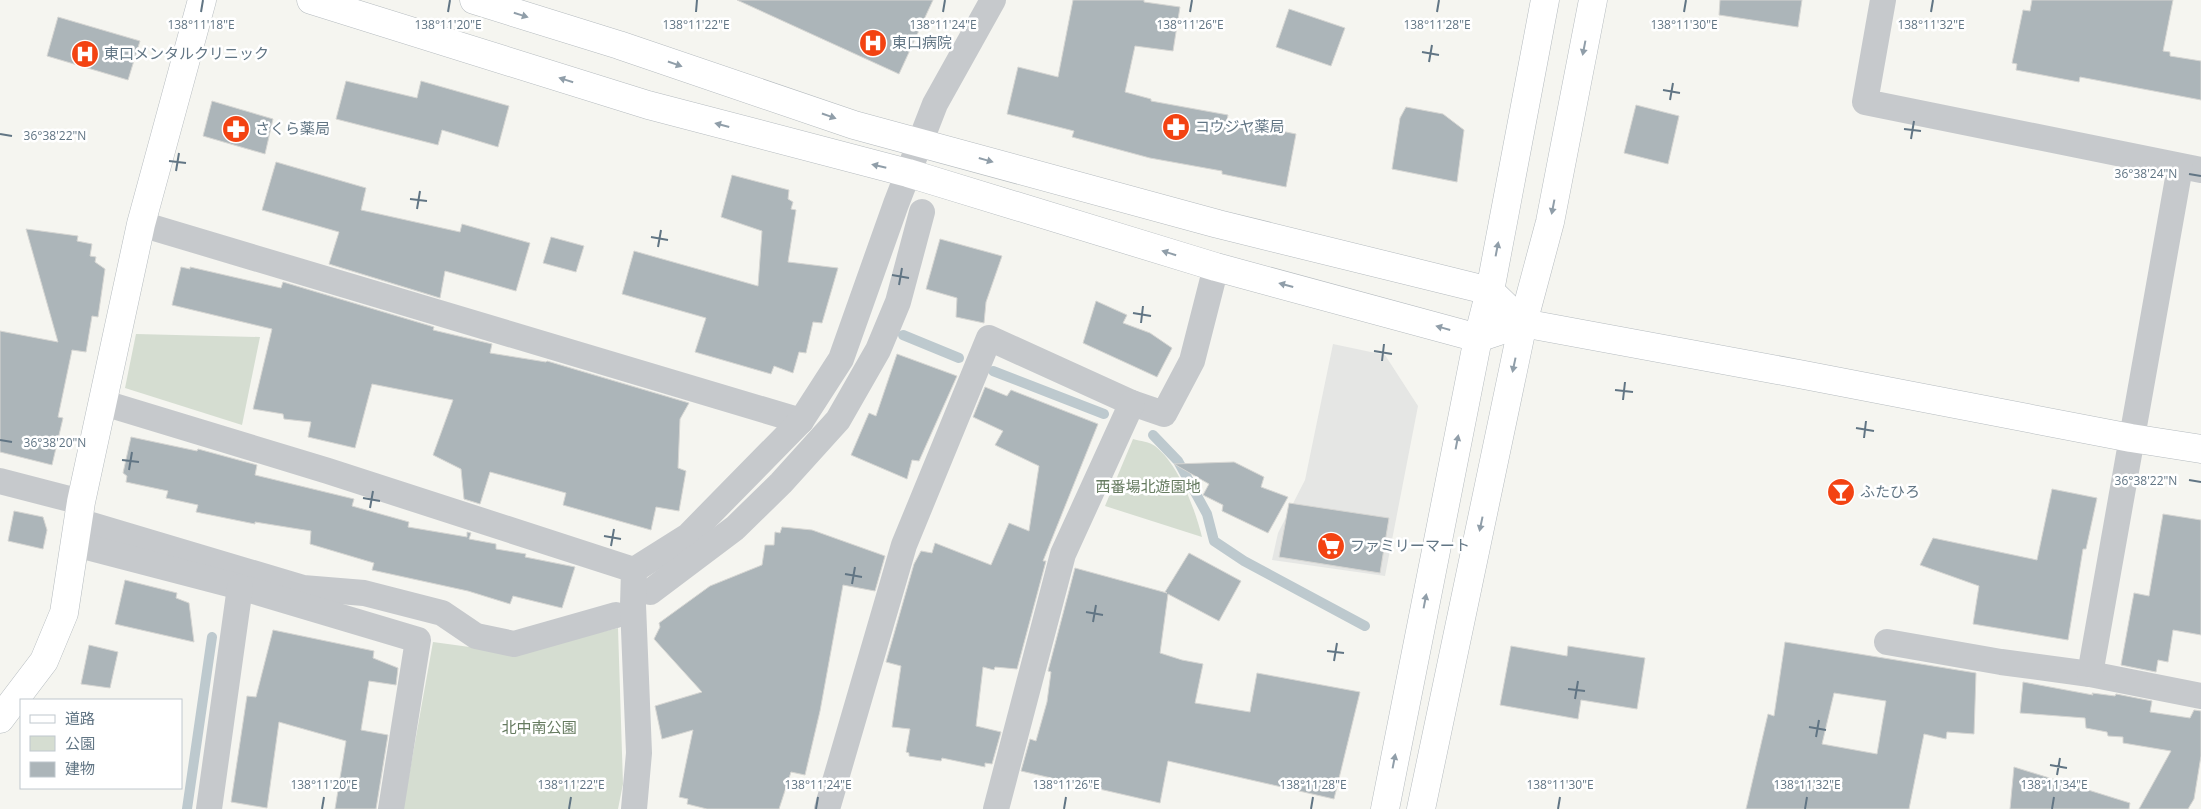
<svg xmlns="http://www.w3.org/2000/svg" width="2201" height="809" font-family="'Open Sans','Noto Sans JP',sans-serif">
<rect width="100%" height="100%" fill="#f5f5f0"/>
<polygon fill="#e5e6e4" points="1333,344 1385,355 1418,406 1385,576 1272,560 1278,533 1305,480"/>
<g fill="#d5ddd1">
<polygon points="136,334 260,337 242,425 125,388"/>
<path d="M 1133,439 C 1140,441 1150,442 1155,446 C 1179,465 1195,509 1202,537 L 1105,506 Z"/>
<polygon points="618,628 623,784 618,809 403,809 433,642 514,653"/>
</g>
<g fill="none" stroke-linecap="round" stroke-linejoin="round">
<g stroke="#bdc9ce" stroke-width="10">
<polyline points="903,335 959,358"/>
<polyline points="993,371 1104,414"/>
<polyline points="1153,435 1178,461 1207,514 1214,541 1244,561 1365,626"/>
<polyline points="187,809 212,637"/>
</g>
</g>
<g fill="#acb5b9" stroke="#d6d6d3" fill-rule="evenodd">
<polygon points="737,0 933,0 899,74"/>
<polygon points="1073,0 1144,0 1144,2 1180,7 1173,51 1135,46 1125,92 1151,99 1151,101 1228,115 1227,120 1296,134 1286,187 1222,174 1222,171 1150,158 1072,137 1074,131 1007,114 1018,67 1058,77"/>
<polygon points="1720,0 1802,0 1798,27 1719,15"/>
<polygon points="2032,0 2173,0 2163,51 2170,52 2170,56 2201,61 2201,100 2080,77 2079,82 2016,70 2017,64 2012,63 2023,10 2030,11"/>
<polygon points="1289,9 1345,28 1331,66 1276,47"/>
<polygon points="58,17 140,41 128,80 47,56"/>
<polygon points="346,81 417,98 421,81 509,106 498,147 442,130 438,145 336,119"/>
<polygon points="212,101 273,119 265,154 203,136"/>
<polygon points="1636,105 1679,116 1668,164 1624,153"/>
<polygon points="1406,107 1443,114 1464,130 1457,182 1392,169 1400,118"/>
<polygon points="276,162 366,188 361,210 460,232 462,224 530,243 516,291 445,271 440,298 329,264 339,232 262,210"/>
<polygon points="732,175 789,190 788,199 793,202 791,209 796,210 788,262 838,268 822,323 813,322 806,353 799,352 793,373 774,366 771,374 695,352 706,318 622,294 634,251 758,286 762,231 721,217"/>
<polygon points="26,229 78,236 77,241 92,244 90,256 96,257 95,262 105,269 98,317 92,316 86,352 72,350 58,417 63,418 52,465 0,452 0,331 58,342"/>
<polygon points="551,237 584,246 576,272 543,263"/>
<polygon points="940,239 1002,256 986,302 984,323 956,317 957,298 926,289"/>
<polygon points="181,267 190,269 190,267 281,288 283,282 434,327 433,330 492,344 490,353 546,362 547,361 689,403 680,419 678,468 686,471 679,511 656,507 651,530 563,505 566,493 490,472 480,504 464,499 461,469 433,455 453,400 372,384 355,448 308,437 311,422 284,419 283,414 253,409 272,329 172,305"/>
<polygon points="1096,301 1127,315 1123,323 1150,333 1172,348 1157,377 1083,343"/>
<polygon points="897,354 957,376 919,461 912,460 907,479 851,455 869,413 876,416"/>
<polygon points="985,387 1007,396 1011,390 1098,424 1043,561 1046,561 1017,669 995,667 994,670 983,667 976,726 1001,732 992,764 985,763 985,767 942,758 941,761 909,756 909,753 906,752 910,729 892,727 901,666 886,662 914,564 921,551 932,553 935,543 991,565 1009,523 1029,531 1039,466 995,445 1003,431 973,417"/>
<polygon points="131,437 197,451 198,449 257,465 255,475 354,499 352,506 409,522 408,527 467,537 467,532 471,533 469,539 496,544 496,549 526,554 525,557 575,567 562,608 513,596 510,604 468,591 372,570 374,563 310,544 311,531 255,522 255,524 196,512 198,505 166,498 168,491 126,482 127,476 123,473"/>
<polygon points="1234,462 1264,477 1261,487 1288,497 1268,533 1222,511 1223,505 1203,495 1209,484 1174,464"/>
<polygon points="2052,489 2097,498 2086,549 2083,549 2068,640 1973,624 1979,586 1920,565 1933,538 2037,560"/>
<polygon points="1289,503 1389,518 1380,573 1279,557"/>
<polygon points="14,511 43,517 47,530 43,549 8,541"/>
<polygon points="2163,514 2201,520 2201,635 2173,630 2168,662 2158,660 2156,672 2121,665 2134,593 2149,596"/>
<polygon points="782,527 812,530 885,556 875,591 843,585 820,711 805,775 791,772 779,809 707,809 687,804 688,799 679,797 693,730 662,739 655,706 702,692 654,639 660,627 659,623 710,586 762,565 765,545 774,545 775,532 780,533"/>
<polygon points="1189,553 1241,581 1219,621 1168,594 1160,653 1182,660 1203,664 1195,703 1250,712 1257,673 1360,692 1334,799 1168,761 1160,803 1021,771 1030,739 1036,741 1047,702 1051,672 1048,671 1075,568 1167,593 1165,592"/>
<polygon points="125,580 177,593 176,598 189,603 194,642 115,624"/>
<polygon points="273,630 374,651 373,658 398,668 396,685 369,681 361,730 388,735 376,809 335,809 346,741 279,722 267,808 231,802 247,696 256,697"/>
<path d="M 1785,642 L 1976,673 L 1974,734 L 1947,732 L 1946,739 L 1924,734 L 1909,809 L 1746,809 L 1768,714 L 1774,716 ZM 1834,693 L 1886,701 L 1877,754 L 1822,744 Z"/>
<polygon points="89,645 118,652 110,688 81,684"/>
<polygon points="1511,646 1567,656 1568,646 1645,658 1637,709 1581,700 1578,719 1500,705"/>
<polygon points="2023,682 2093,695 2092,693 2115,696 2116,694 2152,701 2150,712 2190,718 2194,710 2201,711 2201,756 2194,799 2188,809 2139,809 2171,751 2123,743 2123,737 2108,736 2107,732 2086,728 2085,718 2020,713"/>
<polygon points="2014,767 2130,803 2129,809 2010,809"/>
</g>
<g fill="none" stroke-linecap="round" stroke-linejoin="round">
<g stroke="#b5bbbf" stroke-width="29">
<g id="secondary">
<polyline points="311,0 648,105 908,173 1216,267 1478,338 1523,323 1799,374 2131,438 2201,449"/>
<polyline points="474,0 619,45 854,125 1218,224 1490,291 1523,323"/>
<polyline points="0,719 44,661 64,613 81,502 141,224 202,0"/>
<polyline points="1385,809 1478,338 1490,291 1545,0"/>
<polyline points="1421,809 1523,323 1550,222 1593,0"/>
</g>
</g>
<g stroke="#c6c9cc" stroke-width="26">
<polyline points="1883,0 1865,102 2201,170"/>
<polyline points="141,224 801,421"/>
<polyline points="104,403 328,471 634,570 688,536 801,421 841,359 896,204 935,104 993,0"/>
<polyline points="0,481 81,502"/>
<polyline points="78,521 303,588 364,593 442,613 476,636 514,644 616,615"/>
<polyline points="75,544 240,587 418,640 391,809"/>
<polyline points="650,592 735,528 781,483 838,420 878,350 898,302 922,212"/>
<polyline points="1887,642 2001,662 2090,674 2201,696"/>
<polyline points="2090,674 2180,167"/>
<polyline points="209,809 240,587"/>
<polyline points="634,809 639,753 633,605 634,570"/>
<polyline points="827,809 904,545 989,338 1132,403 1164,414 1192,361 1216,267"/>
<polyline points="996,809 1063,554 1132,403"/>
</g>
<use href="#secondary" stroke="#fff" stroke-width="28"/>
</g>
<defs><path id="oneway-solid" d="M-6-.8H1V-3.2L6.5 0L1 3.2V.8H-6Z" transform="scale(1.25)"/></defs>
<g fill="#909ea9">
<use href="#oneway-solid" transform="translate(521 15) rotate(17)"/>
<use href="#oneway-solid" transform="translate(1584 48) rotate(101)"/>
<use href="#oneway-solid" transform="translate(675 64) rotate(19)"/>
<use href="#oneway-solid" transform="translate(566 80) rotate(-163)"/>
<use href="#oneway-solid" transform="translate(829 116) rotate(19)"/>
<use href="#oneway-solid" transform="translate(722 125) rotate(-165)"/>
<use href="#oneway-solid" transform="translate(986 160) rotate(16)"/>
<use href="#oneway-solid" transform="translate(879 166) rotate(-167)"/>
<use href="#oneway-solid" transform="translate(1553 207) rotate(101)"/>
<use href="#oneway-solid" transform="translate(1497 249) rotate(-79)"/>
<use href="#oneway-solid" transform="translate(1169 253) rotate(-163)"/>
<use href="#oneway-solid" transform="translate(1286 285) rotate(-165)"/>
<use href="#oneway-solid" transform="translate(1443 328) rotate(-164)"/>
<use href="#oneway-solid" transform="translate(1514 365) rotate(102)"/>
<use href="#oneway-solid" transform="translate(1457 442) rotate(-79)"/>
<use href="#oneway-solid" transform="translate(1481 524) rotate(102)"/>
<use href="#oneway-solid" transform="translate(1425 601) rotate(-79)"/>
<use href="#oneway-solid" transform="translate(1394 761) rotate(-79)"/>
</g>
<path fill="none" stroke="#617584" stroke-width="2" d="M 201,12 L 203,0M 448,12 L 450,0M 696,12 L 697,0M 943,12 L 945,0M 1190,12 L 1192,0M 1437,12 L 1439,0M 1684,12 L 1686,0M 1931,12 L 1933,0M 1422,52 L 1439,55M 1429,62 L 1432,45M 1663,90 L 1680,93M 1670,100 L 1673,83M 1904,129 L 1921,131M 0,134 L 12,136M 1911,139 L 1914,121M 169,161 L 186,163M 176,171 L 179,153M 2189,174 L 2201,176M 410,199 L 427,201M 417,209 L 420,191M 651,237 L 668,240M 658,247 L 661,230M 892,275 L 909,278M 899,285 L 902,268M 1133,313 L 1151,316M 1141,323 L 1143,306M 1374,351 L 1392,354M 1382,361 L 1384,344M 1615,390 L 1633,392M 1623,400 L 1625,382M 1856,428 L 1874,431M 1864,438 L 1866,421M 0,440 L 12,442M 122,460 L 139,462M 129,470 L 132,452M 2189,480 L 2201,482M 363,498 L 380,501M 370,508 L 373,491M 604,536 L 621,539M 611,546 L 614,529M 845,574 L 862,577M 852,584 L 855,567M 1086,612 L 1103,615M 1093,622 L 1096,605M 1327,651 L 1344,653M 1334,661 L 1337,643M 1568,689 L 1585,691M 1575,699 L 1578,681M 1809,727 L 1826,730M 1816,737 L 1819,720M 2050,765 L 2067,768M 2057,775 L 2060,758M 322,809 L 324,797M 569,809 L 571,797M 816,809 L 818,797M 1064,809 L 1066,797M 1311,809 L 1313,797M 1558,809 L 1560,797M 1805,809 L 1807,797M 2052,809 L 2054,797"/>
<defs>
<g id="hospital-disc" transform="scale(1.4375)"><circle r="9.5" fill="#f34312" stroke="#fff"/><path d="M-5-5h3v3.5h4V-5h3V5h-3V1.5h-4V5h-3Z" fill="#fff"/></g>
<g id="pharmacy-disc" transform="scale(1.4375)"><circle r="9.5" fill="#f34312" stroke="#fff"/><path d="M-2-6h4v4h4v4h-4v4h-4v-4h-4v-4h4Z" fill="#fff"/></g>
<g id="bar-disc" transform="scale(1.4375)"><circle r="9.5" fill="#f34312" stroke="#fff"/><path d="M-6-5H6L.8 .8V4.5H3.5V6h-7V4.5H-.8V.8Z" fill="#fff"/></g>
<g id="supermarket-disc" transform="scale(1.4375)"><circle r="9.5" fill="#f34312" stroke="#fff"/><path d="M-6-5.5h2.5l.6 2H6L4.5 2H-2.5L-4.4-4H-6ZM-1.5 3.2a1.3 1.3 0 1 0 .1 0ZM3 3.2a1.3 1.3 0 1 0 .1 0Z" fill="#fff"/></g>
</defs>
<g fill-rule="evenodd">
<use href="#hospital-disc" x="873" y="43"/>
<use href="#hospital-disc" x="85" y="54"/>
<use href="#pharmacy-disc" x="1176" y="127"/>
<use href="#pharmacy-disc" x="236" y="129"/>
<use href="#bar-disc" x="1841" y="492"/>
<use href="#supermarket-disc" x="1331" y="546"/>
</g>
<g text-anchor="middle" stroke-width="5" stroke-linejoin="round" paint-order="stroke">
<g font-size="15" fill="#617584" stroke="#fff" text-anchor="start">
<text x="892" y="48">東口病院</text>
<text x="104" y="59">東口メンタルクリニック</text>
<text x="1195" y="132">コウジヤ薬局</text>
<text x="255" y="134">さくら薬局</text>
<text x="1860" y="497">ふたひろ</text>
<text x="1350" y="551">ファミリーマート</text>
</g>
<g font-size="15" fill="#667b60" stroke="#fff">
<text x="1148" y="492">西番場北遊園地</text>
<text x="539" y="733">北中南公園</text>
</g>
</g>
<g font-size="12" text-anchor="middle" fill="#617584" stroke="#fff" stroke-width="5" stroke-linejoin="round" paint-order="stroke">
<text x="201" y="29">138°11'18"E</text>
<text x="448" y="29">138°11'20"E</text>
<text x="696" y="29">138°11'22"E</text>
<text x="943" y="29">138°11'24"E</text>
<text x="1190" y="29">138°11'26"E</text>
<text x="1437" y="29">138°11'28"E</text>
<text x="1684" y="29">138°11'30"E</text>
<text x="1931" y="29">138°11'32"E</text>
<text x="55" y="140">36°38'22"N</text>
<text x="2146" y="178">36°38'24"N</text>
<text x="55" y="447">36°38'20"N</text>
<text x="2146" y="485">36°38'22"N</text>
<text x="324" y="789">138°11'20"E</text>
<text x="571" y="789">138°11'22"E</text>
<text x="818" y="789">138°11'24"E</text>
<text x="1066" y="789">138°11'26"E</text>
<text x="1313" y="789">138°11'28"E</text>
<text x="1560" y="789">138°11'30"E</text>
<text x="1807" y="789">138°11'32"E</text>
<text x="2054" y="789">138°11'34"E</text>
</g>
<rect x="20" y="699" width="162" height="90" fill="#ffffff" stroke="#c0c8ce"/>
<rect x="30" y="715" width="25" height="8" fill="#ffffff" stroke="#c0c8ce"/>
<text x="65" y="724" font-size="15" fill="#617584">道路</text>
<rect x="30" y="736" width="25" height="15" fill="#d5ddd1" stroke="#c0c8ce"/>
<text x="65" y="749" font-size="15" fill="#617584">公園</text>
<rect x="30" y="762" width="25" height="15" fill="#acb5b9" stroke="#c0c8ce"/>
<text x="65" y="774" font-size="15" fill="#617584">建物</text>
</svg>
